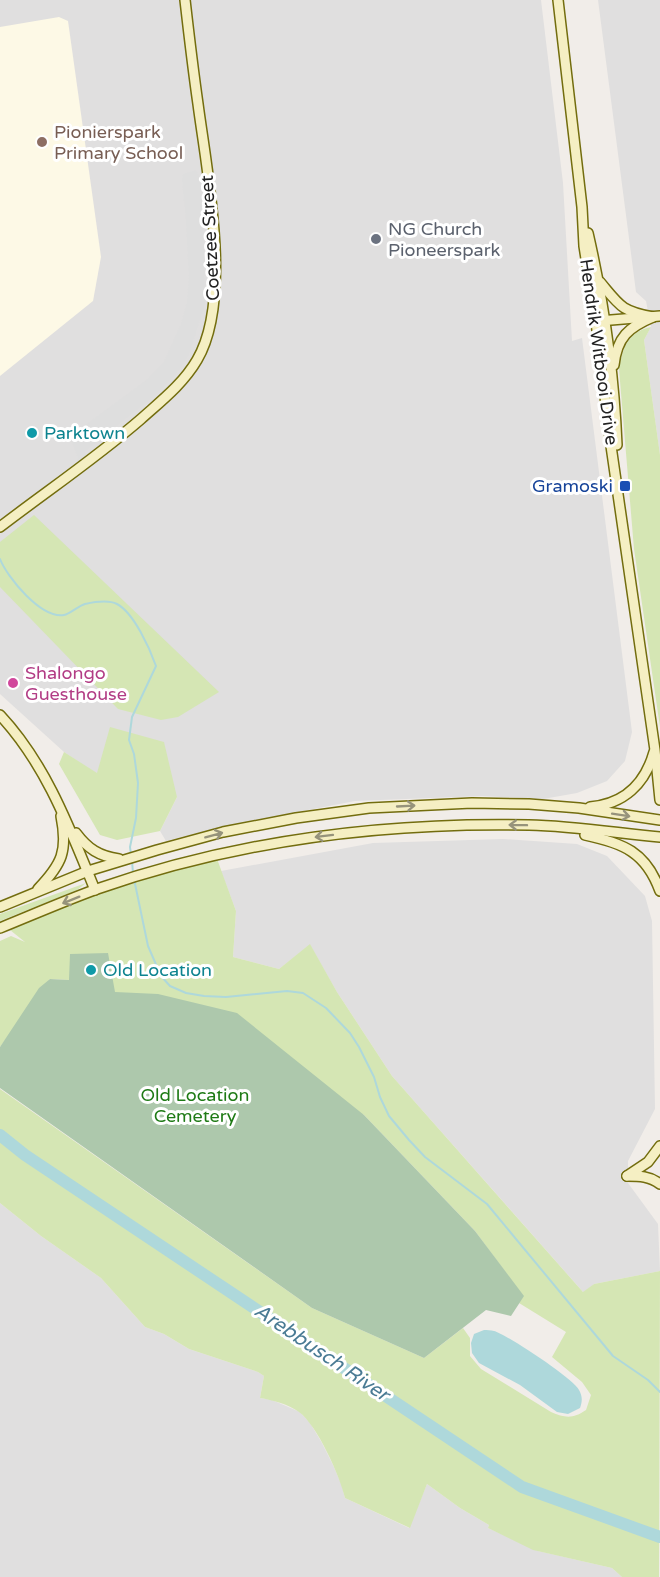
<svg xmlns="http://www.w3.org/2000/svg" width="660" height="1577" font-family="'Varela Round',sans-serif">
<rect width="100%" height="100%" fill="#f1ede9"/>
<g fill="#e0dfdf">
<polygon points="0,0 541,0 563,183 572,341 582,338 632,732 625,761 607,781 577,793 543,799 482,796 355,801 221,827 166,841 160,831 177,797 97,774 64,752 0,694"/>
<polygon points="598,0 660,0 660,455 644,340 651,327 646,301 636,292"/>
<polygon points="503,839 577,844 607,856 645,896 652,921 655,1109 628,1161 628,1183 658,1224 660,1271 594,1284 584,1293 392,1076 337,992 310,945 279,969 233,957 236,911 221,871 373,843"/>
<polygon points="0,1203 41,1236 101,1278 145,1327 164,1334 189,1349 258,1372 264,1376 260,1398 272,1400 300,1412 310,1423 322,1443 333,1465 342,1486 345,1498 409,1528 427,1484 460,1508 489,1525 488,1528 538,1551 612,1568 622,1577 0,1577"/>
</g>
<polygon fill="#fdf9e6" points="59,17 68,21 101,257 93,301 0,376 0,27"/>
<g fill="#d5e6b4">
<path d="M 651,327 L 644,340 L 660,455 L 660,727 L 634,549 L 619,369 C 623,347 628,332 651,327 Z"/>
<polygon points="34,515 219,692 178,717 161,720 118,709 0,587 0,542"/>
<polygon points="110,727 164,742 177,797 160,831 117,840 100,835 59,764 64,752 97,773"/>
<path d="M 216,856 L 236,911 L 233,957 L 279,969 L 310,944 L 337,992 L 392,1076 L 583,1292 L 594,1284 L 660,1271 L 659,1577 L 622,1577 L 612,1568 L 533,1550 L 488,1528 L 489,1525 L 460,1508 L 427,1484 L 410,1528 L 345,1498 C 340,1476 317,1425 299,1412 C 288,1404 272,1400 260,1398 L 264,1376 L 258,1372 L 189,1349 L 164,1334 L 145,1327 L 101,1278 L 41,1236 L 0,1203 L 0,1089 L 312,1308 L 424,1358 L 463,1328 L 470,1338 L 470,1356 L 481,1369 L 551,1412 C 565,1418 573,1419 586,1410 L 591,1395 L 582,1382 L 552,1357 L 566,1332 L 519,1303 L 523,1296 L 475,1231 L 364,1115 L 114,992 L 107,953 L 69,980 L 50,979 L 0,1047 L 0,941 L 11,936 L 25,942 L 5,926 L 95,890 Z"/>
<polygon points="86,883 77,890 0,921 0,914"/>
</g>
<polygon fill="#adc8ac" points="108,953 115,992 158,994 237,1013 364,1115 475,1231 524,1296 511,1316 486,1310 424,1358 312,1308 0,1088 0,1047 39,988 50,979 69,980 70,954"/>
<polygon fill="#dedede" points="196,170 200,179 203,211 205,304 189,354 178,371 156,394 86,450 85,452 89,461 77,470 78,458 71,439 72,435 148,379 164,362 181,324 187,302 189,277 186,222 182,179 183,174"/>
<path fill="#aed8db" d="M 484,1330 C 487,1330 491,1330 494,1331 C 506,1334 574,1379 579,1390 C 583,1397 582,1402 580,1408 L 568,1414 L 557,1412 L 520,1385 L 479,1363 L 472,1353 L 471,1343 L 474,1334 Z"/>
<g fill="none" stroke-linecap="round" stroke-linejoin="round">
<g stroke="#aed8db" stroke-width="2">
<path d="M 0,559 C 7,577 41,619 64,615 C 70,614 78,606 85,604 C 94,602 109,600 117,604 C 134,613 150,649 156,666 L 132,717 L 129,740 L 134,754 L 138,783 L 136,818 L 130,847 L 131,855"/>
<polyline points="132,861 133,873"/>
<polyline points="134,879 148,946 161,976 170,986 186,993 204,996 226,997 287,991 303,993 326,1008 350,1033 359,1047 374,1077 380,1097 389,1116 409,1140 425,1157 487,1204 613,1356 648,1380 660,1392"/>
</g>
<polyline stroke="#aed8db" stroke-width="12" points="0,1135 25,1155 522,1487 660,1537"/>
<g stroke="#736d0e" stroke-width="12">
<g id="secondary">
<polyline points="558,0 582,207 584,246 596,322 611,446 655,750 660,800"/>
<path d="M 588,233 C 604,303 614,373 617,445"/>
<path d="M 600,282 C 620,306 621,311 653,317"/>
<polyline points="599,321 660,316"/>
<path d="M 614,365 C 617,337 629,327 653,317"/>
<path d="M 0,527 C 47,491 96,458 141,419 C 161,401 183,384 197,360 C 233,299 207,173 198,104 C 193,69 189,35 185,0"/>
<path d="M 0,715 C 46,764 70,829 95,890"/>
<path d="M 590,807 C 624,804 645,784 654,752"/>
<path d="M 76,833 C 88,849 99,856 119,859"/>
<path d="M 585,835 C 623,843 646,852 660,891"/>
<path d="M 38,889 C 62,864 68,851 61,816"/>
<polyline points="0,907 88,871 157,850 223,832 296,818 369,808 472,803 529,804 579,808 660,820"/>
<path d="M 0,928 C 32,915 64,901 97,889 C 235,841 383,822 529,825 C 573,826 617,833 660,837"/>
<polyline points="627,1176 648,1162 660,1146"/>
<path d="M 627,1176 C 639,1176 650,1176 660,1184"/>
</g>
</g>
<use href="#secondary" stroke="#f5efc3" stroke-width="9"/>
</g>
<defs><path id="oneway-shaft" d="M-6 0H5M1.5-3L5.5 0L1.5 3" fill="none" stroke-width="1.6" stroke-linecap="round" stroke-linejoin="round" transform="scale(1.5)"/></defs>
<g stroke="#96937b">
<use href="#oneway-shaft" transform="translate(406 806) rotate(-3)"/>
<use href="#oneway-shaft" transform="translate(621 815) rotate(9)"/>
<use href="#oneway-shaft" transform="translate(518 825) rotate(-179)"/>
<use href="#oneway-shaft" transform="translate(214 835) rotate(-15)"/>
<use href="#oneway-shaft" transform="translate(324 836) rotate(173)"/>
<use href="#oneway-shaft" transform="translate(71 900) rotate(158)"/>
</g>
<circle fill="#8d6e63" stroke="#fff" stroke-width="2" cx="42" cy="142" r="6"/>
<circle fill="#6b7280" stroke="#fff" stroke-width="2" cx="376" cy="239" r="6"/>
<g fill="#0f9aa8" stroke="#fff" stroke-width="2">
<circle cx="32" cy="433" r="6"/>
<circle cx="91" cy="970" r="6"/>
</g>
<rect fill="#1a4fb4" stroke="#fff" stroke-width="2" x="619" y="480" width="12" height="12" rx="3"/>
<circle fill="#d1479c" stroke="#fff" stroke-width="2" cx="13" cy="683" r="6"/>
<g text-anchor="middle" stroke-width="6" stroke-linejoin="round" paint-order="stroke">
<g font-size="18" fill="#785e54" stroke="#fff" text-anchor="start">
<text x="54" y="138">Pionierspark<tspan x="54" dy="21">Primary School</tspan></text>
</g>
<g font-size="18" fill="#5b616d" stroke="#fff" text-anchor="start">
<text x="388" y="235">NG Church<tspan x="388" dy="21">Pioneerspark</tspan></text>
</g>
<g font-size="18" fill="#222" stroke="#fff">
<text transform="translate(210 238) rotate(-93)" y="6">Coetzee Street</text>
<text transform="translate(599 352) rotate(82)" y="6">Hendrik Witbooi Drive</text>
</g>
<g font-size="18" fill="#0d838f" stroke="#fff" text-anchor="start">
<text x="44" y="439">Parktown</text>
<text x="103" y="976">Old Location</text>
</g>
<g font-size="18" fill="#164399" stroke="#fff" text-anchor="end">
<text x="613" y="492">Gramoski</text>
</g>
<g font-size="18" fill="#b23c85" stroke="#fff" text-anchor="start">
<text x="25" y="679">Shalongo<tspan x="25" dy="21">Guesthouse</tspan></text>
</g>
<g font-size="18" fill="#1e7a15" stroke="#fff">
<text x="195" y="1101">Old Location<tspan x="195" dy="21">Cemetery</tspan></text>
</g>
<g font-size="20" font-style="italic" fill="#4a7b94" stroke="#fff">
<text transform="translate(322 1352) rotate(34)" y="7">Arebbusch River</text>
</g>
</g>
</svg>
